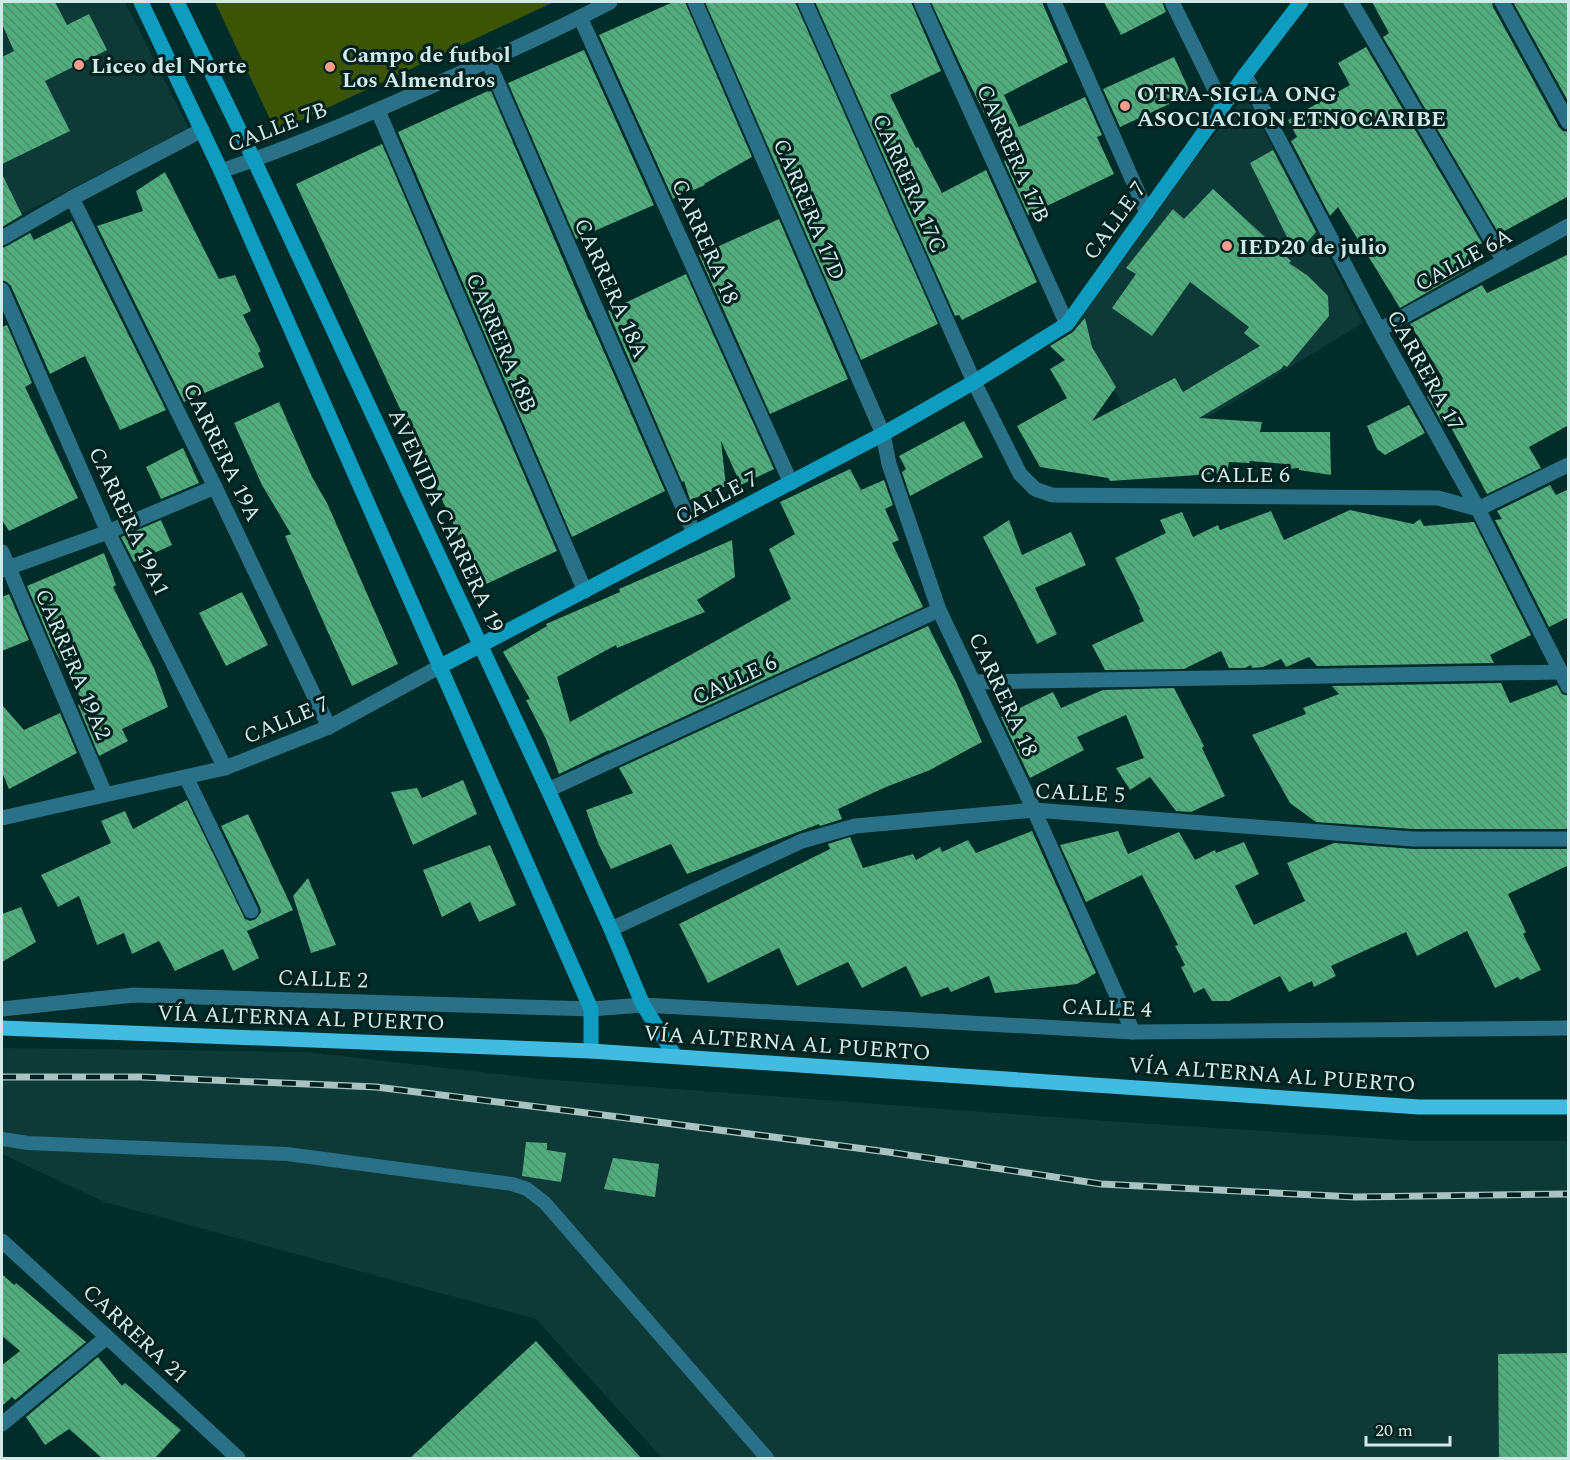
<svg xmlns="http://www.w3.org/2000/svg" width="1570" height="1460" font-family="Spectral,serif">
<defs>
<pattern id="building-back-hatch" width="6" height="6" patternUnits="userSpaceOnUse" patternTransform="scale(1.5)"><rect width="6" height="6" fill="#52ad7e"/><path d="M-1 5l2 2M0 0l6 6M5-1l2 2" fill="none" stroke="#4c8e6d"/></pattern>
</defs>
<rect width="100%" height="100%" fill="#002c2a"/>
<g fill="#0d3937">
<polygon points="2,2 125,2 189,129 2,224"/>
<polygon points="1246,95 1363,323 1152,451 1073,325 1187,169"/>
<polygon points="2,1048 306,1052 542,1079 1107,1121 1419,1141 1568,1141 1568,1458 662,1458 536,1319 104,1202 2,1154"/>
</g>
<polygon fill="#3c5505" points="215,2 554,2 276,132"/>
<g fill="url(#building-back-hatch)">
<polygon points="2,2 55,2 67,25 89,14 107,50 45,81 70,131 2,164 2,57 14,51 2,24"/>
<polygon points="673,2 685,2 752,157 704,184 705,185 673,199 599,35"/>
<polygon points="705,2 795,2 938,324 861,360"/>
<polygon points="815,2 911,2 941,71 890,95 916,148 918,147 942,193 986,170 1037,282 962,320 959,315 955,316"/>
<polygon points="931,2 1042,2 1068,62 1004,95 1019,127 1085,97 1102,135 1097,137 1114,174 1028,215 1004,161 1007,160 959,62"/>
<polygon points="1104,2 1162,2 1166,12 1121,35"/>
<polygon points="1372,2 1492,2 1493,7 1559,127 1563,131 1569,132 1569,196 1499,234 1383,37 1389,33"/>
<polygon points="1513,2 1569,2 1569,103"/>
<polygon points="1366,47 1482,243 1476,246 1478,249 1466,256 1472,267 1400,308 1338,207 1330,216 1291,141 1297,137 1288,120 1350,85 1338,63"/>
<polygon points="584,50 654,205 576,239 508,83"/>
<polygon points="1174,57 1191,94 1120,127 1103,89"/>
<polygon points="488,91 489,92 491,91 589,320 590,320 665,491 572,537 398,132"/>
<polygon points="382,144 557,551 482,586 296,184"/>
<polygon points="1273,150 1316,232 1296,255 1250,163"/>
<polygon points="165,172 219,279 235,275 251,311 243,315 261,351 258,353 264,367 184,402 97,226 143,211 136,191"/>
<polygon points="2,174 22,215 2,227"/>
<polygon points="1213,189 1291,261 1289,263 1308,276 1328,296 1329,316 1287,367 1284,365 1281,369 1199,418 1262,422 1260,432 1330,432 1331,475 1299,470 1299,468 1286,469 1286,464 1249,461 1250,463 1229,462 1227,473 1110,481 1108,478 1040,467 1017,426 1067,398 1050,369 1065,360 1050,346 1073,332 1085,318 1092,347 1116,387 1092,421 1175,378 1183,392 1260,346 1244,333 1249,327 1190,282 1152,336 1112,308 1136,274 1126,268 1173,209 1184,219"/>
<polygon points="779,219 848,379 770,414 699,255"/>
<polygon points="72,221 166,410 120,430 85,356 50,374 11,286 7,282 2,280 2,248 7,246 30,233 34,240"/>
<polygon points="1569,254 1569,425 1529,447 1541,468 1487,494 1447,420 1442,423 1427,396 1433,393 1412,357 1444,380 1410,324 1482,285 1487,293"/>
<polygon points="686,274 774,469 741,485 721,441 726,486 690,500 684,481 682,482 608,311"/>
<polygon points="7,325 32,383 25,387 78,498 9,531 2,520 2,327"/>
<polygon points="279,402 312,477 327,503 398,664 352,686 285,536 291,534 262,485 234,423"/>
<polygon points="1409,405 1425,433 1385,455 1377,449 1367,426"/>
<polygon points="964,421 983,457 910,496 902,472 906,469 899,456"/>
<polygon points="183,448 199,483 161,499 146,467"/>
<polygon points="850,469 861,490 884,480 893,505 885,509 899,540 892,543 923,607 609,751 609,750 559,774 546,739 526,700 530,699 503,652 547,626 546,624 620,592 619,589 732,540 735,577 697,600 705,612 617,648 616,645 557,677 570,722 791,599 769,549 795,534 780,502"/>
<polygon points="1550,485 1556,495 1569,489 1569,617 1549,627 1495,520 1502,519 1497,511"/>
<polygon points="1350,510 1413,524 1420,519 1424,526 1474,522 1531,635 1490,655 1494,663 1317,666 1309,657 1286,667 1281,659 1263,667 1252,668 1251,665 1245,668 1229,668 1221,651 1184,669 1105,670 1092,645 1144,621 1139,610 1140,609 1115,558 1166,533 1160,520 1182,512 1193,537 1218,525 1220,530 1271,511 1284,540"/>
<polygon points="161,520 172,545 134,562 121,537"/>
<polygon points="1009,520 1022,555 1071,532 1086,565 1035,588 1057,634 1037,644 983,537"/>
<polygon points="104,553 116,585 113,587 154,668 168,707 122,729 128,741 99,756 78,705 83,702 53,647 27,586"/>
<polygon points="242,592 268,645 226,666 199,613"/>
<polygon points="9,594 29,640 2,651 2,597"/>
<polygon points="928,626 957,684 982,742 930,770 886,787 838,809 842,819 820,826 819,824 687,874 671,844 611,869 598,843 586,810 633,793 619,768"/>
<polygon points="1501,683 1510,703 1557,685 1562,694 1569,696 1569,829 1413,829 1316,822 1290,803 1252,735 1306,714 1303,708 1339,694 1332,686"/>
<polygon points="1174,688 1204,746 1202,748 1225,796 1191,812 1176,811 1150,777 1130,790 1116,768 1144,758 1126,715 1077,737 1084,750 1030,778 1001,717 1053,692 1061,708 1103,690"/>
<polygon points="2,705 24,730 60,713 77,753 9,789 2,772"/>
<polygon points="463,780 477,814 413,845 391,792 417,788 422,798"/>
<polygon points="187,800 245,919 250,921 256,919 261,912 260,907 221,826 248,814 293,910 247,931 259,958 233,971 223,949 175,971 159,941 132,954 124,933 97,945 79,896 58,907 41,875 111,843 101,821 125,811 133,829"/>
<polygon points="1032,831 1096,973 1077,984 995,993 989,976 951,992 948,987 921,997 906,966 862,988 848,962 797,986 779,948 708,983 679,924 830,849 828,844 850,837 863,868 913,854 916,860 940,847 942,852 968,840 976,853"/>
<polygon points="1118,831 1128,854 1179,832 1195,860 1215,850 1216,853 1244,842 1259,874 1235,886 1254,925 1305,901 1287,863 1334,843 1413,849 1569,849 1569,865 1508,894 1526,932 1523,934 1541,970 1520,980 1518,977 1495,988 1467,931 1417,956 1406,932 1331,966 1336,976 1314,987 1312,981 1289,992 1280,976 1229,1001 1212,1001 1204,988 1194,993 1181,967 1185,965 1175,946 1178,945 1142,875 1086,902 1060,845"/>
<polygon points="490,845 516,905 479,922 470,902 442,917 423,870"/>
<polygon points="308,878 336,945 311,953 293,896"/>
<polygon points="21,907 36,942 2,962 2,914"/>
<polygon points="526,1142 547,1143 547,1150 566,1153 561,1182 522,1176"/>
<polygon points="613,1158 659,1164 655,1197 604,1189"/>
<polygon points="2,1274 14,1285 16,1283 86,1342 15,1400 12,1397 2,1406 2,1365 20,1351 2,1336"/>
<polygon points="536,1341 641,1458 410,1458"/>
<polygon points="1569,1353 1569,1458 1499,1458 1498,1354"/>
<polygon points="98,1357 122,1386 125,1383 181,1430 155,1458 102,1458 69,1429 45,1445 26,1417"/>
</g>
<g fill="none" stroke-linecap="round" stroke-linejoin="round">
<polyline stroke="#2a7188" stroke-width="14" points="2,1139 28,1143 287,1154 512,1184 527,1189 545,1203 767,1458"/>
<g stroke="#2a7188" stroke-width="15">
<polyline points="695,2 883,434 889,464 939,610 1034,810 1133,1032"/>
<polyline points="805,2 974,382 1020,474 1035,489 1052,495 1438,498 1478,509 1568,465"/>
<polyline points="921,2 1067,324"/>
<polyline points="1054,2 1147,213"/>
<polyline points="1172,2 1223,106"/>
<polyline points="1351,2 1504,261"/>
<polyline points="1502,2 1568,122"/>
<polyline points="580,17 791,483"/>
<polyline points="488,61 694,533"/>
<polyline points="1245,75 1379,330 1478,509 1568,686"/>
<polyline points="378,111 585,591"/>
<path d="M 221,171 C 296,146 369,114 441,82 C 498,56 555,31 610,2"/>
<polyline points="72,198 215,487 329,727"/>
<polyline points="2,238 72,198 202,130"/>
<polyline points="2,290 108,532 225,768"/>
<polyline points="1379,330 1568,226"/>
<polyline points="2,552 105,794"/>
<polyline points="2,570 108,532 215,487"/>
<polyline points="974,682 1561,672"/>
<polyline points="186,777 251,911"/>
<polyline points="548,790 939,610"/>
<polyline points="2,818 225,768 329,727 439,667"/>
<polyline points="611,929 802,841 855,826 1034,810 1413,839 1568,839"/>
<polyline points="2,1009 134,995 591,1009 643,1005 1133,1032 1568,1028"/>
<polyline points="2,1241 107,1337 238,1458"/>
<polyline points="2,1424 107,1337"/>
</g>
<g stroke="#0e9cc0" stroke-width="15">
<polyline points="141,2 221,171 591,1009 591,1051"/>
<polyline points="177,2 254,160 548,790 611,929 643,1005 675,1056"/>
<polyline points="439,667 883,434 974,382 1067,324 1245,75 1301,2"/>
</g>
<polyline stroke="#42bbe0" stroke-width="15" points="2,1028 591,1051 1419,1107 1568,1107"/>
<g stroke="#a8c3c1" stroke-width="7">
<polyline id="rail" points="2,1077 141,1077 376,1087 619,1117 888,1152 1101,1184 1355,1197 1568,1194"/>
</g>
<use href="#rail" stroke="#00211f" stroke-width="4.5" stroke-dasharray="14" stroke-linecap="butt"/>
</g>
<g fill="#f49d8c" stroke="#00211f" stroke-width="2">
<circle cx="79" cy="65" r="6"/>
<circle cx="330" cy="67" r="6"/>
<circle cx="1125" cy="106" r="6"/>
<circle cx="1227" cy="246" r="6"/>
</g>
<g text-anchor="middle" stroke-width="6" stroke-linejoin="round" paint-order="stroke">
<g font-size="22" font-weight="bold" fill="#d3e9e7" stroke="#00211f" text-anchor="start">
<text x="342" y="62">Campo de futbol<tspan x="342" dy="25">Los Almendros</tspan></text>
<text x="91" y="73">Liceo del Norte</text>
<text x="1137" y="101">OTRA-SIGLA ONG<tspan x="1137" dy="25">ASOCIACION ETNOCARIBE</tspan></text>
<text x="1239" y="254">IED20 de julio</text>
</g>
<g font-size="22" fill="#d3e9e7" stroke="#00211f">
<text transform="translate(277 126) rotate(-21)" y="8">CALLE 7B</text>
<text transform="translate(1014 153) rotate(66)" y="8">CARRERA 17B</text>
<text transform="translate(910 183) rotate(66)" y="8">CARRERA 17C</text>
<text transform="translate(810 209) rotate(67)" y="8">CARRERA 17D</text>
<text transform="translate(1114 220) rotate(-54)" y="8">CALLE 7</text>
<text transform="translate(706 241) rotate(66)" y="8">CARRERA 18</text>
<text transform="translate(1463 259) rotate(-29)" y="8">CALLE 6A</text>
<text transform="translate(612 288) rotate(66)" y="8">CARRERA 18A</text>
<text transform="translate(502 342) rotate(67)" y="8">CARRERA 18B</text>
<text transform="translate(1426 370) rotate(61)" y="8">CARRERA 17</text>
<text transform="translate(223 452) rotate(64)" y="8">CARRERA 19A</text>
<text x="1245" y="482">CALLE 6</text>
<text transform="translate(716 497) rotate(-28)" y="8">CALLE 7</text>
<text transform="translate(447 520) rotate(65)" y="8">AVENIDA CARRERA 19</text>
<text transform="translate(130 521) rotate(65)" y="8">CARRERA 19A1</text>
<text transform="translate(74 664) rotate(67)" y="8">CARRERA 19A2</text>
<text transform="translate(734 679) rotate(-25)" y="8">CALLE 6</text>
<text transform="translate(1004 694) rotate(65)" y="8">CARRERA 18</text>
<text transform="translate(286 719) rotate(-23)" y="8">CALLE 7</text>
<text transform="translate(1080 792) rotate(3)" y="8">CALLE 5</text>
<text transform="translate(323 978) rotate(2)" y="8">CALLE 2</text>
<text transform="translate(1107 1007) rotate(2)" y="8">CALLE 4</text>
<text transform="translate(301 1017) rotate(2)" y="8">VÍA ALTERNA AL PUERTO</text>
<text transform="translate(787 1042) rotate(4)" y="8">VÍA ALTERNA AL PUERTO</text>
<text transform="translate(1272 1074) rotate(4)" y="8">VÍA ALTERNA AL PUERTO</text>
<text transform="translate(136 1333) rotate(43)" y="8">CARRERA 21</text>
</g>
</g>
<rect width="1570" height="1460" fill="none" stroke="#d3e9e7" stroke-width="6"/>
<path d="M1366 1436v9h84v-9" fill="none" stroke="#d3e9e7" stroke-width="3"/>
<text x="1375" y="1436" font-size="18" fill="#d3e9e7" stroke="#00211f" stroke-width="4.5" paint-order="stroke">20 m</text>
</svg>
